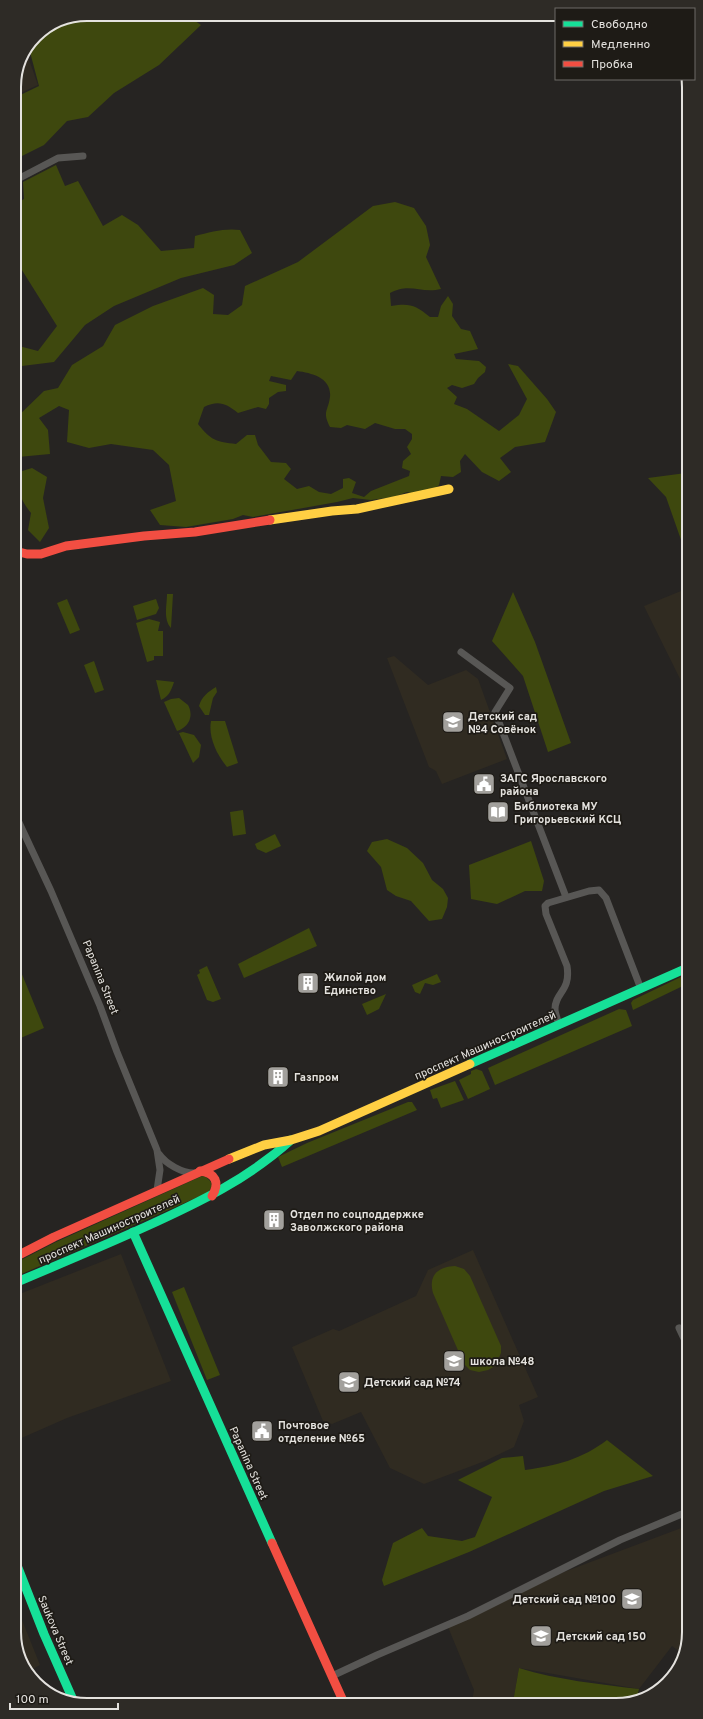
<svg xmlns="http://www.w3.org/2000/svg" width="703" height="1719" font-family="Overpass,sans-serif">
<rect width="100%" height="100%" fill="#262422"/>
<g fill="#302b21">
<polygon points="27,54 38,85 14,96 14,83"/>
<polygon points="686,589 687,693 644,606"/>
<polygon points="394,656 428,685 466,670 478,679 507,759 442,784 436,771 429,767 387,658"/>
<polygon points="473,1250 538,1397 519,1405 524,1421 514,1447 485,1461 424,1484 390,1468 361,1412 332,1424 323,1421 292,1347 333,1329 339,1331 416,1296 428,1270"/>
<polygon points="121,1254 171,1381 67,1418 17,1440 17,1295"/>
<polygon points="684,1527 689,1538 689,1626 679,1651 672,1646 639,1689 519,1668 513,1702 472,1702 474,1690 448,1627 564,1572"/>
<polygon points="18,1610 40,1665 29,1671 18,1655"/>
</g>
<g fill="#3e480e" fill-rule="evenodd">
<polygon points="87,14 185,14 201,25 159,65 114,93 88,117 67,121 44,145 14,160 14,98 39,86 30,52 39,38 59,19"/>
<path d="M 56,165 L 65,186 L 78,181 L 103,226 L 122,215 L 138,225 L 161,251 L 194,248 L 195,236 C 210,232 225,228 240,230 L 252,253 L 234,265 L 181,278 L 114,306 L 85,325 L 54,362 L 22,366 L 15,370 L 15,345 L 38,351 L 57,326 L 15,259 L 14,205 L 24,199 L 23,182 Z"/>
<path d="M 395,202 L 414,208 L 426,226 L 430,245 L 426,257 L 441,289 C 421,294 410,282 390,293 L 391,306 C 410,303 415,305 430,317 L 438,317 L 441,306 L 448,296 L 453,304 L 452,316 L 461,329 L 470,331 L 478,349 L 454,354 L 456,359 L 479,361 L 486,367 L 485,372 L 478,378 L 474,384 L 462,388 L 452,385 L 447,388 L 457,397 L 454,404 L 467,409 L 499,431 L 519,415 L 527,399 L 508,364 L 518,366 L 547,399 L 556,412 L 545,442 L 515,447 L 500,458 L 511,472 L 499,481 L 482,472 L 465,454 L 460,461 L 461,472 L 453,477 L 441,476 L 439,485 L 430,493 L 418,495 L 407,492 L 394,497 L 371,500 L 353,498 L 337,502 L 253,517 L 243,515 L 233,519 L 186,527 L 160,525 L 150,510 L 176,501 L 169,465 L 153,450 L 111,444 L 89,448 L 67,442 L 69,410 L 59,406 L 39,418 L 48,430 L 50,454 L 18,457 L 15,456 L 15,419 L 44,391 L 58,388 L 72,365 L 103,346 L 115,325 L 153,306 L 203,288 L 214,295 L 213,314 L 228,315 L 242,305 L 245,286 L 298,262 L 373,206 ZM 297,371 C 312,373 332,378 330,397 C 328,412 322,411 330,427 L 341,428 L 347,425 L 365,429 L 375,423 L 395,429 L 405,429 L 412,434 L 412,439 L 407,447 L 411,454 L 403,461 L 402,468 L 410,471 L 409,476 L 371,491 L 364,497 L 352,493 L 356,482 L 349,478 L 343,479 L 343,488 L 331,494 L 319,492 L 309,486 L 297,489 L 284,479 L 291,469 L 286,463 L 271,462 L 258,445 L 255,435 L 247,435 L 236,444 C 217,442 210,440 198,424 L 204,407 C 218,400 226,403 238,413 L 258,407 L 266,409 L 269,404 L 269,398 L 278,392 L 286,391 L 286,385 L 269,381 L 271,376 L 291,380 Z"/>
<path d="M 32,468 L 47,477 L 43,498 L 49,528 L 40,542 L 28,530 L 31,513 C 20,499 17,491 19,472 Z"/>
<polygon points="686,473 686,554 666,497 648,478"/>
<polygon points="513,592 535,642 571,743 548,752 523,676 492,641"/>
<path d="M 167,594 L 173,594 L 171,628 C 163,619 167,605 167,594 Z"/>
<polygon points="67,599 80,630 70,634 57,603"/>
<polygon points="156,599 159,608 156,614 137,620 133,606"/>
<polygon points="149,619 160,622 158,631 163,631 163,656 154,656 154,660 147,662 136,623"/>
<polygon points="94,661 104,690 95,693 84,665"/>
<path d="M 156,680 L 174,682 C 171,691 169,696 161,700 Z"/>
<path d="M 216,687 L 217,692 L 213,698 L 209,715 L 205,715 L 199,706 C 202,696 208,692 216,687 Z"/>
<path d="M 179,698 L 188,705 C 194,716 189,727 177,731 L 164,702 L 171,699 Z"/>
<path d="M 211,721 L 225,721 L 238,763 L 227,767 C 217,755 208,737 211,721 Z"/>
<polygon points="183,732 194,735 201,745 199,757 193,763 179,733"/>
<polygon points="243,810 246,834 233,836 230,812"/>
<polygon points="275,834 281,846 266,853 257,849 255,844"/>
<polygon points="387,839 407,848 423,863 432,880 443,889 448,898 447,907 442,919 429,921 411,901 396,896 387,890 381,867 367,851 372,842"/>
<polygon points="531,841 544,881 542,891 525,891 497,904 471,899 469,865"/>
<polygon points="309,928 317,946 244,978 238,964"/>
<polygon points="207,966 221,999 213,1002 207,1000 197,975 200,973 199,970"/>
<polygon points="19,967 44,1028 16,1040 16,969"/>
<polygon points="437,974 441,982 433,985 425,983 420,994 415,992 412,985"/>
<polygon points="687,974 687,984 633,1010 631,1003 633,1000"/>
<polygon points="386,994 379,1009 367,1015 362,1004"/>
<polygon points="619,1009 626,1010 632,1026 495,1085 488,1068"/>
<polygon points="476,1069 482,1071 490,1089 468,1099 459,1080 471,1074 471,1071"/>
<polygon points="455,1081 464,1100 441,1108 437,1098 433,1099 430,1090"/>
<polygon points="408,1102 412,1102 417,1110 282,1167 278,1157 307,1143"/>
<polygon points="202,1176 206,1177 211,1182 212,1186 209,1191 205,1194 17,1276 17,1262 56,1242"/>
<path d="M 455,1266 L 464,1269 L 470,1276 L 501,1346 L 501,1353 L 495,1366 L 488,1370 L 479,1372 L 470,1370 L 464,1364 L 433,1293 C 428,1274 439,1267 455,1266 Z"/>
<polygon points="184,1287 220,1375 207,1380 172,1292"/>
<path d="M 607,1440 L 653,1476 L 604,1491 L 469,1552 L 384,1586 L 382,1580 L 393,1543 L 422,1528 L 428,1536 L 462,1541 L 475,1537 L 492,1497 L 458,1480 L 502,1458 L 523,1456 L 525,1470 C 556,1466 582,1459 607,1440 Z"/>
<path d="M 519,1668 C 558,1680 598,1684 639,1689 L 636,1701 L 513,1702 Z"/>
</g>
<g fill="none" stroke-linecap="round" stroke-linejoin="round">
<g stroke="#585755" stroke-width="7">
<polyline points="14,181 58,158 83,156"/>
<polyline points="461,652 510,688 495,712 566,897"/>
<polyline points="16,816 51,891 100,1006 117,1052 157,1150 160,1170 157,1190"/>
<path d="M 559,1025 C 558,1020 555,1014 555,1009 C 555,992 571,992 567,966 L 546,914 L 545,906 L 548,903 L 589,891 L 599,890 L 606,898 L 641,989"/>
<path d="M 159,1154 C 166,1164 182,1173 194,1173"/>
<polyline points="679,1328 688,1347"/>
<polyline points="332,1676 377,1655 468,1616 620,1540 689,1511"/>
</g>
<g stroke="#16e098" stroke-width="9">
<polyline points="470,1064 687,968"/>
<polyline points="133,1232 272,1543"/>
<path d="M 17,1282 C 60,1264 103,1246 145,1227 C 198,1203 248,1179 291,1140"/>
<polyline points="18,1568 44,1634 74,1702"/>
</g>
<g stroke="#ffcf43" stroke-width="9">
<polyline points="270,520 332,511 357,509 449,489"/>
<polyline points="229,1159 264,1145 291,1140 319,1131 470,1064"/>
</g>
<g stroke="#f24e42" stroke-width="9">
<polyline points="15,551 27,554 41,554 66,546 144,536 195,532 270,520"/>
<path d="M 200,1171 C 216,1173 220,1183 212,1196"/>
<polyline points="17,1256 54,1237 229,1159"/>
<polyline points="272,1543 344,1703"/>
</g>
</g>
<defs>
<g id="school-square" transform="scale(1.15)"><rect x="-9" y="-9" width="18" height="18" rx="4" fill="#a2a09c" stroke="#1e1b16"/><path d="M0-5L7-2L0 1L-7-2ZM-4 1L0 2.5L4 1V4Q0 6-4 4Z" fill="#fff"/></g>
<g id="civic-square" transform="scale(1.15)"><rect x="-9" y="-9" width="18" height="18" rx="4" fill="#a2a09c" stroke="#1e1b16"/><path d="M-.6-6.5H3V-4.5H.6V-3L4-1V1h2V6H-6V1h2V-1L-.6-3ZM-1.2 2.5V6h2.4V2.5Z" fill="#fff"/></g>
<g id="library-square" transform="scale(1.15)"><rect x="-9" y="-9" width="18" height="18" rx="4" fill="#a2a09c" stroke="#1e1b16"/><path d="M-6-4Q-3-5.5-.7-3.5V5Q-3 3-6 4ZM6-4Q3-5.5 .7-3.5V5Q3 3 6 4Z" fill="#fff"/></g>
<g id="building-square" transform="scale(1.15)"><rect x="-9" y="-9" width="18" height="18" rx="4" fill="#a2a09c" stroke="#1e1b16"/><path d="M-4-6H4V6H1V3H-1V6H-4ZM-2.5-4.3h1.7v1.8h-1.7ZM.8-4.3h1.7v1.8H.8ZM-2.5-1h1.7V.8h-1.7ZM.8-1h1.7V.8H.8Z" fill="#fff"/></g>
</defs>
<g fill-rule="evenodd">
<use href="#school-square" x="453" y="722"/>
<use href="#civic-square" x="484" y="784"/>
<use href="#library-square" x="498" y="812"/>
<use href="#building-square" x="308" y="983"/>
<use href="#building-square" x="278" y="1077"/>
<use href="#building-square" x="274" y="1220"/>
<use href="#school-square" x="454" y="1361"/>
<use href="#school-square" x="349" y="1382"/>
<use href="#civic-square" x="262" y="1431"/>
<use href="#school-square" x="632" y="1599"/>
<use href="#school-square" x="541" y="1636"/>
</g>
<g text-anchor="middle" stroke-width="3.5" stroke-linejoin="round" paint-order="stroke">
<g font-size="11" font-weight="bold" fill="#e4e2de" stroke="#1e1b16" text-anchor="start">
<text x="468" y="720">Детский сад<tspan x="468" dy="13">№4 Совёнок</tspan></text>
<text x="500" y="782">ЗАГС Ярославского<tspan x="500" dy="13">района</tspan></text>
<text x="514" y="810">Библиотека МУ<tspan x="514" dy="13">Григорьевский КСЦ</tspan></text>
<text x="324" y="981">Жилой дом<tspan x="324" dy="13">Единство</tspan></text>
<text x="294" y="1081">Газпром</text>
<text x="290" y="1218">Отдел по соцподдержке<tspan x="290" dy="13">Заволжского района</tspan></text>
<text x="470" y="1365">школа №48</text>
<text x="364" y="1386">Детский сад №74</text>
<text x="278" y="1429">Почтовое<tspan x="278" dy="13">отделение №65</tspan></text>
<text x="616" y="1603" text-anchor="end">Детский сад №100</text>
<text x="556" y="1640">Детский сад 150</text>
</g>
<g font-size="11" fill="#e4e2de" stroke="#1e1b16">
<text transform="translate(101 977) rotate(68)" y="4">Papanina Street</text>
<text transform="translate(485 1045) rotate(-24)" y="4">проспект Машиностроителей</text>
<text transform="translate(109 1229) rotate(-24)" y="4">проспект Машиностроителей</text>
<text transform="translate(249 1463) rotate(66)" y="4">Papanina Street</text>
<text transform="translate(56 1630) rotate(67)" y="4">Saukova Street</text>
</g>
</g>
<path d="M0 0H703V1719H0ZM87 21H616A66 66 0 0 1 682 87V1632A66 66 0 0 1 616 1698H87A66 66 0 0 1 21 1632V87A66 66 0 0 1 87 21Z" fill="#2e2b26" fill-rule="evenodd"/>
<path fill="none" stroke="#e4e2de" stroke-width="2" d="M87 21H616A66 66 0 0 1 682 87V1632A66 66 0 0 1 616 1698H87A66 66 0 0 1 21 1632V87A66 66 0 0 1 87 21Z"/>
<rect x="555" y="8" width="140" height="72" fill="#1e1b16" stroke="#6d6b66"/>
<rect x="563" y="21" width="20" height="6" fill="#16e098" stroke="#6d6b66"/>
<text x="591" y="28" font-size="12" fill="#e4e2de">Свободно</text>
<rect x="563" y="41" width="20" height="6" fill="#ffcf43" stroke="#6d6b66"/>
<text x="591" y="48" font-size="12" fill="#e4e2de">Медленно</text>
<rect x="563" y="61" width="20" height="6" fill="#f24e42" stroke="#6d6b66"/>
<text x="591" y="68" font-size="12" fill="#e4e2de">Пробка</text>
<path d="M10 1703v6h108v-6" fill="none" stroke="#e4e2de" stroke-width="2"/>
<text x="16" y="1703" font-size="12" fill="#e4e2de" stroke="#1e1b16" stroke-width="3" paint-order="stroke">100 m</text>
</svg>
